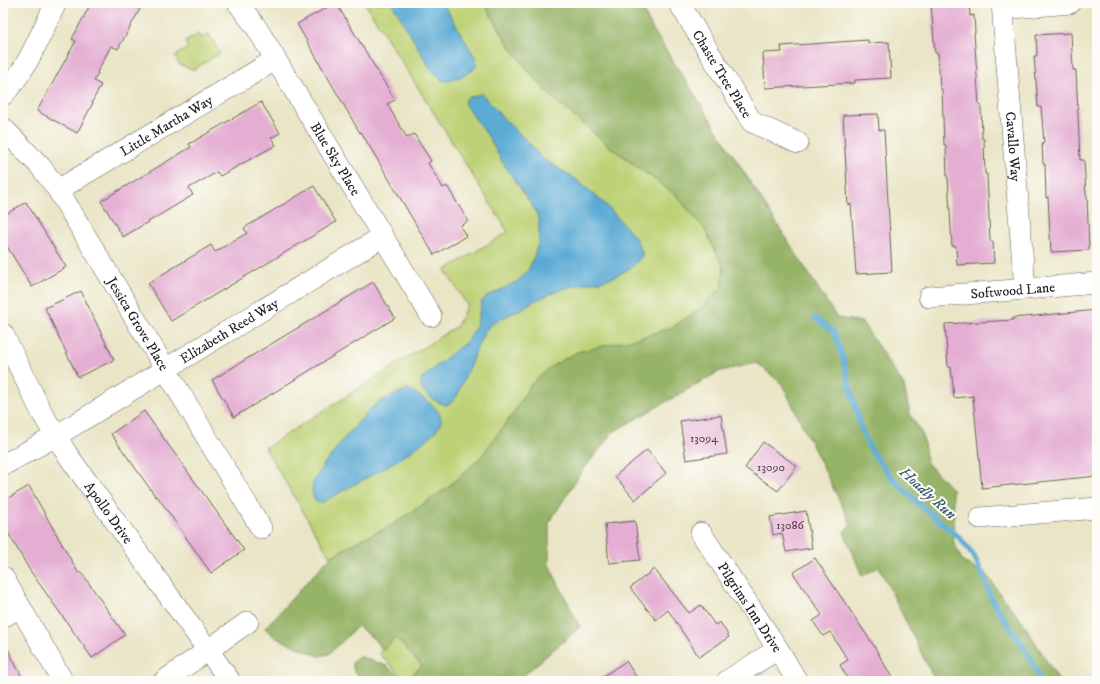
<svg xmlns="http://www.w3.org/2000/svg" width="1100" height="684" font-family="'IM FELL DW Pica',serif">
<rect width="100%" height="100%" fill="#fdfcf7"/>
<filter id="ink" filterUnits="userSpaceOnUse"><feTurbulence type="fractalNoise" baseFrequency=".025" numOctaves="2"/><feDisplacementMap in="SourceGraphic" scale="8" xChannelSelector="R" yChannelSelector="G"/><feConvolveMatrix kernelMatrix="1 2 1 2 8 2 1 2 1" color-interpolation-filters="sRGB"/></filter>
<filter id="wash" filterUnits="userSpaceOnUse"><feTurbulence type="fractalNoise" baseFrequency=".012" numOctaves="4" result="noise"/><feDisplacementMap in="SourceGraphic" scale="16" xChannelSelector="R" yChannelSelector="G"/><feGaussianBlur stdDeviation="0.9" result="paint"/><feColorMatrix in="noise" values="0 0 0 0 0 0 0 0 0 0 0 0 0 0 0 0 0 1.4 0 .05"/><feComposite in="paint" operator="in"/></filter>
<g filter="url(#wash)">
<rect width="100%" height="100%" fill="#eae5c6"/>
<g fill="#bdd276" stroke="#6c7749">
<polygon points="365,3 484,3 509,45 534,78 556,101 609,146 676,195 704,228 724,268 722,288 700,309 673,327 642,337 531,384 513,414 480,458 446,489 392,525 358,541 330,557 265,448 457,326 467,305 445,270 508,232"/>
<polygon points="199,34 202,38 209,34 220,53 193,70 179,64 175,56 188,48 185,42"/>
<polygon points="396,638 422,666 405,681 379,653"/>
</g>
<g fill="#96b467" stroke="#596842">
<polygon points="484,3 640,3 652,28 837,318 862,322 904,386 910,414 923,436 927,463 952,489 954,517 953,540 962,560 975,569 986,573 997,590 1024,624 1059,681 935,681 879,567 862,576 844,532 851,524 782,384 757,363 720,371 613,432 580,474 549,523 549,565 580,627 517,681 405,681 422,666 396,638 382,650 375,640 358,626 329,654 319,656 276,638 265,628 330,557 358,541 392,525 446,489 480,458 513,414 531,384 552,366 577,352 642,337 673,327 700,309 722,287 724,268 704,228 676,195 609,146 556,101 534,78 509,45"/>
<polygon points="358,656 387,666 404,681 364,681 354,672 352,663"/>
</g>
<g fill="#5babd5" stroke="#3c6478">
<polygon points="392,3 443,3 475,57 477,64 473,70 465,75 447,81 441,80 430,68"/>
<path d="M 480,94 L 483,95 L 488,101 L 504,119 L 533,147 L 540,157 L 577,180 L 607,206 L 635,237 L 642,252 L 642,256 L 632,267 L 614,277 L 601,281 L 573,286 L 560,290 L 532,302 L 520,310 L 500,319 L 492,324 L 486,330 L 480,341 L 457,396 L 451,403 L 446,405 C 436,402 423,395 420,384 L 422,378 L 467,341 L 476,326 L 482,301 L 486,297 L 514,283 L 520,279 L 528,270 L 532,262 L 539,241 L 539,221 L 535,210 L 503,163 L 488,136 L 466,106 L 464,102 L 467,98 Z"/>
<path d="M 407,389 L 411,390 C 420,397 439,406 441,419 C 444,441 342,490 323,502 L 319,503 L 314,499 L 312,493 L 313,483 L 323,465 L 334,452 L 341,442 L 372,407 L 379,402 Z"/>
</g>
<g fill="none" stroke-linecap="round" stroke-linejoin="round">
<polyline stroke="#5babd5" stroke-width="5.5" points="815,318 834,332 842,355 861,429 873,454 894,480 921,506 959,537 974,556 985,580 990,596 1006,622 1023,645 1038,673 1039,681"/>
</g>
<g id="blocks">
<g fill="#e4aed3">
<polygon points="91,3 142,3 139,8 140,9 118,49 111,46 97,72 98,73 94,81 101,85 92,102 93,103 77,133 37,111 76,41 72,39"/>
<polygon points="335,3 336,3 395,100 387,104 407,138 414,134 431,161 428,163 443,188 447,186 468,221 460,226 466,236 434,255 361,132 360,133 297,24"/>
<polygon points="931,3 969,3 970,16 974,15 975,33 974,33 979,105 981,105 982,139 984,139 985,174 987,174 990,241 993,241 994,263 957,265 956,246 952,246 948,178 947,178 946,145 944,145 942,89 940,89 938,53 935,53"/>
<polygon points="1071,33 1073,70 1076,70 1080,160 1084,160 1086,195 1087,195 1089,250 1051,252 1048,197 1046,198 1045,164 1043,164 1042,143 1044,142 1041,107 1038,107 1034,56 1037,56 1036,35"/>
<polygon points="868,40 868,43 889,42 891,78 855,80 855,83 765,88 763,53 782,52 781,46"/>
<polygon points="261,102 280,133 271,138 276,145 220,176 217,172 189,188 193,195 123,237 101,201 191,147 189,144"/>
<polygon points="878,114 879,130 884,130 892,272 856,274 851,204 848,205 843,115"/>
<polygon points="314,186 336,222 171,321 148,283 211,245 215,252 247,233 244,228"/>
<polygon points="26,202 66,267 32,287 3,240 3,216"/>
<polygon points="373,282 395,318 234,417 212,380"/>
<polygon points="81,291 114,360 78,377 45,308"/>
<polygon points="1097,310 1097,476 982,488 973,396 954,398 951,367 948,367 945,324 1013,320 1013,318"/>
<polygon points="144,411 244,550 211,573 157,496 156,497 111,434"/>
<polygon points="721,415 727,454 686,460 680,421"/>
<polygon points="763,442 797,466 778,491 745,468"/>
<polygon points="647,450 666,473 635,500 615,476"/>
<polygon points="29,486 79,574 81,572 125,635 92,658 29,569 3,524 3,501"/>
<polygon points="806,511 812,548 786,552 782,533 773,535 770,517"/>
<polygon points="635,521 640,560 609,563 605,524"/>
<polygon points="815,558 874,646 894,681 849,681 840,665 848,660 830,632 823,636 813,621 822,615 793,573"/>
<polygon points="654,569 689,613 701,605 715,625 720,622 729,637 699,657 668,610 656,620 630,588"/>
<polygon points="3,640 24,681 3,681"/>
<polygon points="626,661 639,681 596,681"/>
</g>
</g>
</g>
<g filter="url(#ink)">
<use href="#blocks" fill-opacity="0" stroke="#646258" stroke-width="1"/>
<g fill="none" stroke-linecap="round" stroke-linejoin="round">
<g stroke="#646258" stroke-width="22">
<g id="minor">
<path id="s1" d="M 238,3 L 256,27 L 431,316"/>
<path id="s2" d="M 679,3 L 752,122 L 798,143"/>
<path id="s3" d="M 1002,3 L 1025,289"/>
<polyline points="1003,9 1070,3"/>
<path d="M 3,95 C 28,69 40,34 56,3"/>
<path id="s4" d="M 3,128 L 40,166 L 58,190 L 261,528"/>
<path id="s5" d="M 58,190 L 275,60"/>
<path id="s6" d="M 929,297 L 1097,283"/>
<path id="s7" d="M 3,334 L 42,413 L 67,454 L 230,681"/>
<path id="s8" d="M 3,465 L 56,436 L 382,237"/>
<polyline points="980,518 1097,508"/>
<path id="s9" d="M 701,533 L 778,649 L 797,681"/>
<polyline points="3,577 61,678"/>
<polyline points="3,617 20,607"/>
<polyline points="164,681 248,622"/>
<polyline points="727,681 778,649"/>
</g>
</g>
<use href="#minor" stroke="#fff" stroke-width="21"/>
</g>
</g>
<g text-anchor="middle" stroke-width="4" stroke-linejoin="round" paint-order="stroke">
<g font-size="12" fill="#4e404a">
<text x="704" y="442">13094</text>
<text x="771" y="471">13090</text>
<text x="790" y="529">13086</text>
</g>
<g font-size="14" fill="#1c1c1c" stroke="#fdfcf7">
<text dy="5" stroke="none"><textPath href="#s2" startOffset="83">Chaste Tree Place</textPath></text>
<text dy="5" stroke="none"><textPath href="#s5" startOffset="126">Little Martha Way</textPath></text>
<text dy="5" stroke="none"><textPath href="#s3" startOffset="144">Cavallo Way</textPath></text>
<text dy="5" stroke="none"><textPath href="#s1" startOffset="184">Blue Sky Place</textPath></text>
<text dy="5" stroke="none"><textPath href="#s6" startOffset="84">Softwood Lane</textPath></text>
<text dy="5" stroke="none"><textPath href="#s4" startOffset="239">Jessica Grove Place</textPath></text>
<text dy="5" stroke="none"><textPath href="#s8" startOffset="263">Elizabeth Reed Way</textPath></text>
<text dy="5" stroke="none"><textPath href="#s7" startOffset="208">Apollo Drive</textPath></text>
<text dy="5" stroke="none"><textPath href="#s9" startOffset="89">Pilgrims Inn Drive</textPath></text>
</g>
<g font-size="15" font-style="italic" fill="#385c6f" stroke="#fdfcf7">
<text transform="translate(928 493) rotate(42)" y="5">Hoadly Run</text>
</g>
</g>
<rect width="1100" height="684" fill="none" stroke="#fdfcf7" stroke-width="16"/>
</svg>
